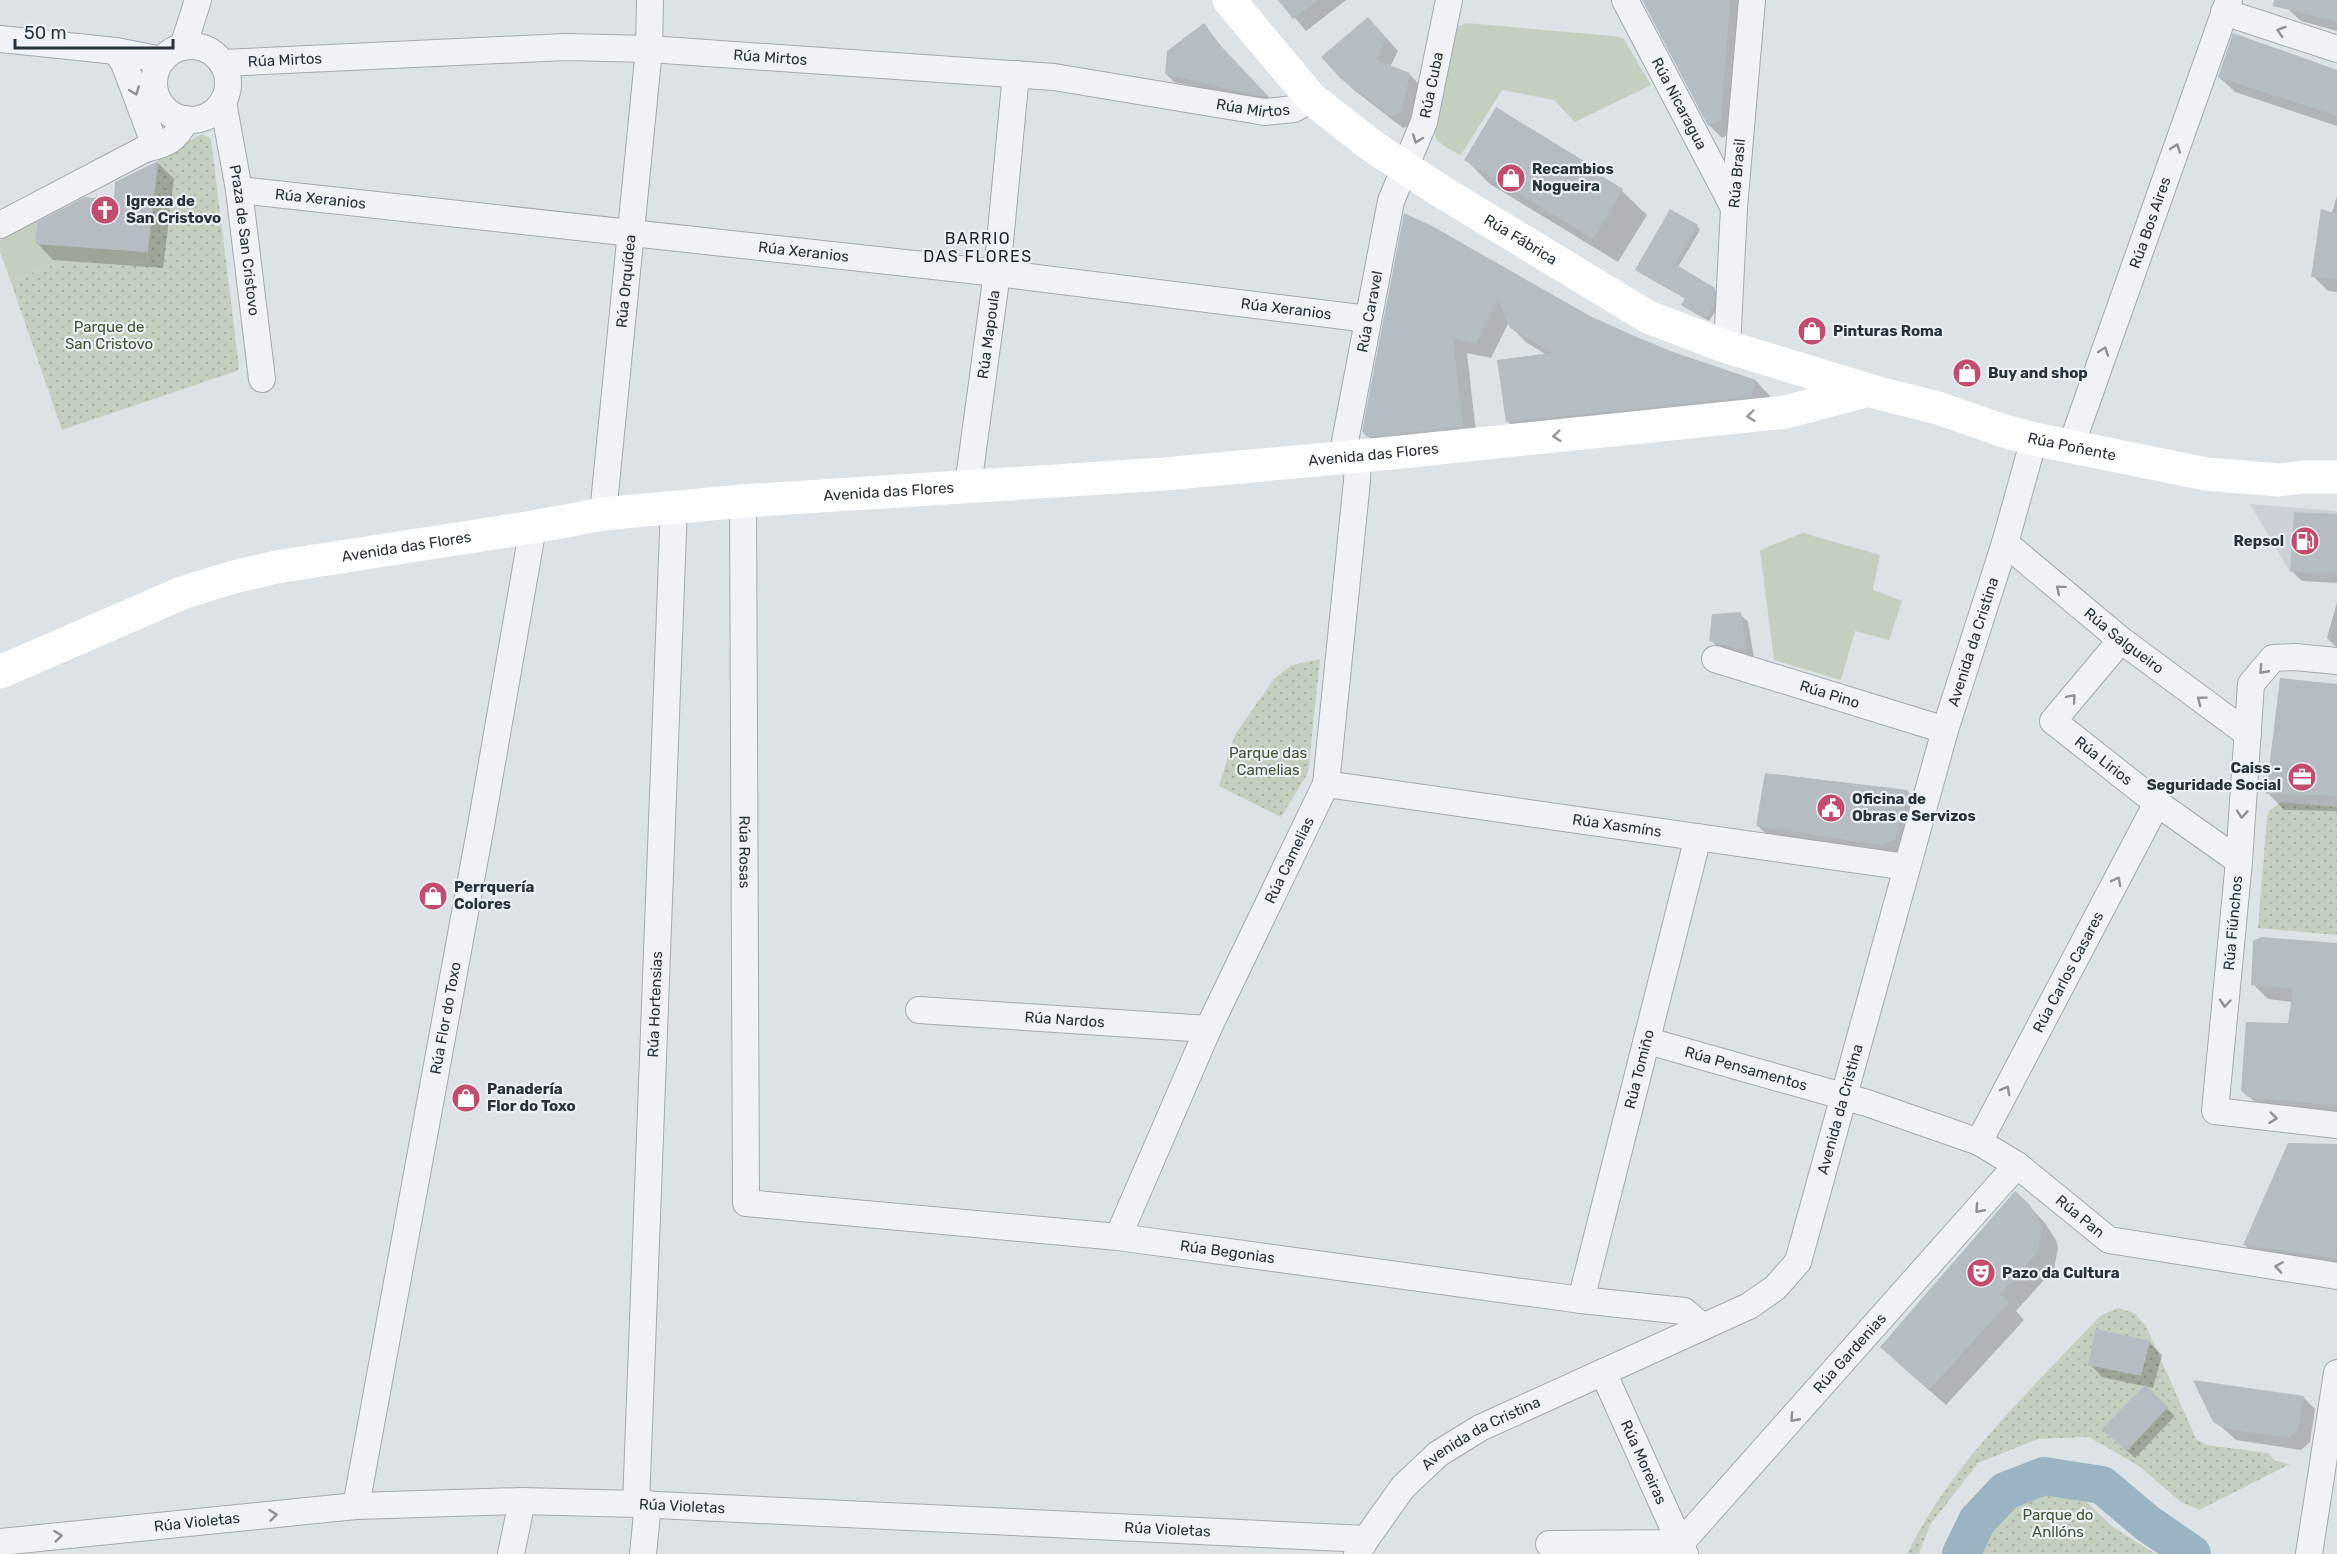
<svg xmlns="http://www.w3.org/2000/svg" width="2337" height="1554" font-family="Rubik,sans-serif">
<defs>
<pattern id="park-dots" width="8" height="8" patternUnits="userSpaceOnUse" patternTransform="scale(1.5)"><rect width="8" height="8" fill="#c5cfbf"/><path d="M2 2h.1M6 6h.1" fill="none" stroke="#a9b2a5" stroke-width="1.8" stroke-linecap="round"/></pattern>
</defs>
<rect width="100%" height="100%" fill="#dde2e6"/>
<polygon fill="#ccd1d7" points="2250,504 2337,511 2337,574 2290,572"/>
<g fill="#c5cfbf">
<path d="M 1466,23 L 1613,36 L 1623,38 L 1651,85 L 1575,122 L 1554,100 L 1502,90 L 1461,155 C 1448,148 1434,144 1434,128 L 1455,28 Z"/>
<polygon points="37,221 36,244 147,252 147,263 98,261 55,263 11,282 0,252 0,240"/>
<polygon points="1803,533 1880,555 1873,590 1902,601 1889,640 1855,631 1841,680 1774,660 1760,550"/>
</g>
<g fill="url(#park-dots)">
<polygon points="202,134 211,139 239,368 237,371 62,430 11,282 55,263 98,261 147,263 158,159"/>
<polygon points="1320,659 1308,773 1281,817 1219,786 1235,735 1274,679 1292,665"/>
<polygon points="2281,802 2337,807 2337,935 2258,928 2267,818 2269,811"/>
<path d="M 2118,1308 L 2134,1313 L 2146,1326 L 2196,1439 L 2206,1445 L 2268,1453 L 2275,1461 L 2290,1464 L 2199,1510 L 2181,1502 L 2139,1466 L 2089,1437 L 2038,1439 L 1978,1463 L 1930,1525 L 1919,1554 L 1907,1554 C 1952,1462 2031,1390 2100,1316 Z"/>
<polygon points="2053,1493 2080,1496 2114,1528 2156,1554 1961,1554 1964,1547 2015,1502 2022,1503"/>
</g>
<g fill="#0003">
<polygon points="1280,0 1346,0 1306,31"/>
<polygon points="1644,0 1740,0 1733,132 1722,138 1709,125"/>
<polygon points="2291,0 2337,0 2337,31 2301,21 2288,9"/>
<polygon points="1204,25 1228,55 1274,103 1174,82 1166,74"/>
<polygon points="1380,31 1398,51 1390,67 1410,75 1422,87 1414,124 1403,128 1354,90 1341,77"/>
<polygon points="2337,72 2337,126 2235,92 2219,77"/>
<polygon points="1496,109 1597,170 1609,183 1622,191 1647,215 1618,262 1490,184 1466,160"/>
<polygon points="158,163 174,179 163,268 53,260 37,243 116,201"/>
<polygon points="2337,196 2337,292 2328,291 2313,276"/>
<polygon points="1405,215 1589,317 1672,354 1756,381 1770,396 1766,411 1523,436 1508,422 1547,355 1527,343 1511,327 1509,322 1491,358 1467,353 1477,441 1383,451 1368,436"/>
<polygon points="1697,226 1700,230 1678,267 1718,293 1717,309 1709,321 1687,308 1683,305 1686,299 1640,273"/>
<polygon points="2337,516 2337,583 2302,581 2292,571"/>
<polygon points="2337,602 2337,648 2327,638"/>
<polygon points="1740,614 1748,622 1754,658 1719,648 1711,640"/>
<polygon points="2337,685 2337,811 2284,810 2268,793"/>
<polygon points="1907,791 1924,808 1911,857 1774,842 1758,826"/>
<polygon points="2337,945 2337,1119 2264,1111 2242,1090 2290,1025 2293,1002 2268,999 2253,984"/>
<polygon points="2289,1144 2337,1145 2337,1271 2261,1261 2245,1245"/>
<polygon points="2028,1205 2045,1223 2056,1240 2058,1248 2054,1269 2016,1311 2024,1320 1946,1405 1898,1363"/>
<polygon points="2149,1342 2162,1355 2153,1388 2102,1377 2090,1364"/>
<polygon points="2145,1387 2175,1416 2135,1458 2112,1437"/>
<polygon points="2303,1397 2315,1409 2310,1442 2301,1450 2236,1440 2215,1421"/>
</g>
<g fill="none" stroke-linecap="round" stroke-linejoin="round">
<polyline stroke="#9bb4c3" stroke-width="38" points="1961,1554 1977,1521 2005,1491 2044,1476 2102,1485 2147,1523 2192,1554"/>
</g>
<g fill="#b5bcc2">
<polygon points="1278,0 1318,0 1293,19"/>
<polygon points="1642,0 1730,0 1721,120 1708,126"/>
<polygon points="2274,0 2337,0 2337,22 2273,6"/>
<polygon points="1368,17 1386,38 1376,60 1410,73 1402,112 1390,116 1340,78 1321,57"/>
<polygon points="1204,23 1220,45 1269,97 1253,95 1165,74 1167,51"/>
<polygon points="2233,33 2337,70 2337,116 2218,77"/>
<polygon points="1496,107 1597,169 1595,172 1623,189 1593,239 1464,160"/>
<polygon points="158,161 147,252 35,244 37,222 85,197 114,200 115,182"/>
<polygon points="1670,209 1698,225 1675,264 1715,288 1714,305 1705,319 1681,305 1685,298 1635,270"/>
<polygon points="2321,209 2337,214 2337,279 2311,277"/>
<polygon points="1404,213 1432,226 1590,316 1632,335 1673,352 1756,380 1751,397 1506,422 1497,360 1552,353 1510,328 1498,300 1476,344 1453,339 1463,427 1367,437 1362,431"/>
<polygon points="2294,512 2337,514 2337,574 2290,572"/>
<polygon points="1741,612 1747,651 1709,641 1712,614"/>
<polygon points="2280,678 2337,684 2337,796 2266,794"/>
<polygon points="1765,773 1908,790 1895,840 1880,845 1756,826"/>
<polygon points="2261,937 2337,943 2337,1106 2248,1097 2241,1090 2246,1022 2288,1023 2293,989 2251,985 2253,941"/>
<polygon points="2288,1143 2337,1144 2336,1258 2243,1245"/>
<polygon points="2015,1191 2029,1204 2040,1222 2042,1230 2038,1252 2000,1294 2009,1302 1929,1390 1880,1347"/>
<polygon points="2096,1329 2150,1341 2141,1376 2088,1365"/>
<polygon points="2193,1380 2304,1396 2298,1430 2288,1438 2223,1428 2213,1422"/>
<polygon points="2145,1385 2168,1407 2127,1451 2102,1429"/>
</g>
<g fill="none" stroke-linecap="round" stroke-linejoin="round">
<g stroke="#a3aaaf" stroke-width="28">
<g id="street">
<path id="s1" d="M 1625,0 L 1734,208"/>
<polyline points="2224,12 2337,49"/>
<polyline points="0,39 116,51 162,60"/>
<circle cx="191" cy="83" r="37"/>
<polyline points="183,47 198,0"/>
<polyline points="116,51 124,63 150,132"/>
<path id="s2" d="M 222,63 L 565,47 L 649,49 L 1054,77 L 1265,112 L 1294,109 L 1312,99"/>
<path id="s3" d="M 223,102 L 239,190 L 262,379"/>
<path id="s4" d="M 239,190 L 997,273 L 1368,319"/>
<path d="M 0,225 L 145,149 C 166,144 177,140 186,119"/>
<path id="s5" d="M 1727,347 L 1734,208 L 1752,0"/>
<path id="s6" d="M 2071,446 L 2229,0"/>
<path id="s7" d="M 1342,457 L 1391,201 L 1424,122 L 1449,0"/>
<path id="s8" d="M 968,486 L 997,273 L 1016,74"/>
<path id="s9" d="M 743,501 L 746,1203 L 1118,1237 L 1581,1300 L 1684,1311 L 1703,1327"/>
<path id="s10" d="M 603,514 L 649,49 L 650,0"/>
<path id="s11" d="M 2005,543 L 2121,640 L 2248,734"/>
<path id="s12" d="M 2121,640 L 2053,721 L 2157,803 L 2239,861"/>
<path id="s13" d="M 1715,659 L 1945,730"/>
<polyline points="2337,661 2295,657 2273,658 2251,684 2239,861 2215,1111 2337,1125"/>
<path id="s14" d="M 1326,784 L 1907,867"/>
<path id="s15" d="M 919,1010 L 1208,1029"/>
<path id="s16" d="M 1648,1041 L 1867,1103 L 1979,1142 L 2017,1165 L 2109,1240 L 2337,1276"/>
<path id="s17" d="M 1979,1142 L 2157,803"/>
<path id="s18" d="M 1118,1237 L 1208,1029 L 1326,784 L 1357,481 L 1358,456"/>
<path id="s19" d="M 1581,1300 L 1698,837"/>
<path id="s20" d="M 1603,1372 L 1685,1554"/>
<path id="s21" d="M 636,1504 L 674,506"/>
<path id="s22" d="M 356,1506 L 482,820 L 533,527"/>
<path id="s23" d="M 0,1542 L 356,1506 L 522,1501 L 636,1504 L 1366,1539"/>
<path id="s24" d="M 1549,1544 L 1681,1543 L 2017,1165"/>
<polyline points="511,1554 522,1501"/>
<polyline points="643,1554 648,1504"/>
<path id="s25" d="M 1357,1554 L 1366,1539 L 1403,1487 L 1438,1454 L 1480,1428 L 1749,1306 L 1775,1288 L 1798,1262 L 1945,730 L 2005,543 L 2034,439"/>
<polyline points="2309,1554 2337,1373"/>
</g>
</g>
<use href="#street" stroke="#f0f2f5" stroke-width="26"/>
<g stroke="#fff" stroke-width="33">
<path id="s26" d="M 1229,0 L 1312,99 L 1372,146 L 1439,190 L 1648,317 L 1727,347 L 1882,394 L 1938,408 L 2004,431 L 2034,439 L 2206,474 L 2279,480 L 2302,477 L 2337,477"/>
<path id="s27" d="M 0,672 L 182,593 L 230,578 L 276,567 L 533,527 L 603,514 L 743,501 L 1164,474 L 1382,454 L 1786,412 L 1869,390"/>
</g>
</g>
<defs><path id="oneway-chevron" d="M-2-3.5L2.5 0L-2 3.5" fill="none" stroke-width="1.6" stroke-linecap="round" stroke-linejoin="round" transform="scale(1.5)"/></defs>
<g stroke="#8c9298">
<use href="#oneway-chevron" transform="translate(2281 31) rotate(-162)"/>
<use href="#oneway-chevron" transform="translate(135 91) rotate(69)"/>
<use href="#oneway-chevron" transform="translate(1417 139) rotate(110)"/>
<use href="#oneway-chevron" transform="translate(2176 148) rotate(-70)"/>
<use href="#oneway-chevron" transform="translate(2104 351) rotate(-70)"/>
<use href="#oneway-chevron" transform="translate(2060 589) rotate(-140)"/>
<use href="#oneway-chevron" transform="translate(2263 670) rotate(132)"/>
<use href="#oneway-chevron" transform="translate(2072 698) rotate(-50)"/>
<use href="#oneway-chevron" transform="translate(2201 700) rotate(-143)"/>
<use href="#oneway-chevron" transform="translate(2242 814) rotate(94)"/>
<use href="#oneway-chevron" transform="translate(2117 881) rotate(-62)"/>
<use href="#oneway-chevron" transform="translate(2225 1003) rotate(95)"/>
<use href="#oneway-chevron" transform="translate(2006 1090) rotate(-62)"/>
<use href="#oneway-chevron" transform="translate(2273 1118) rotate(7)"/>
<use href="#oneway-chevron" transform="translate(1979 1209) rotate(132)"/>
<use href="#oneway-chevron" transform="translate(2279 1267) rotate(-171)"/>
<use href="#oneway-chevron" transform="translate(1794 1418) rotate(132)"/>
<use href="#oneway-chevron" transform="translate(273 1515) rotate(-6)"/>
<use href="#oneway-chevron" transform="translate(58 1536) rotate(-6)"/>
</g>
<g stroke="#94989d">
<use href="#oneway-chevron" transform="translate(1751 416) rotate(174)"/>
<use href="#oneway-chevron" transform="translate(1557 436) rotate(174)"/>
</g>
<defs>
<g id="shop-disc" transform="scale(1.5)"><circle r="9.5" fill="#c14c6d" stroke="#edf0f4"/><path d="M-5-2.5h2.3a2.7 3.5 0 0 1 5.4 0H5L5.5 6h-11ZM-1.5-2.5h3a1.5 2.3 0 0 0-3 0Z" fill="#fff"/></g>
<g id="church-disc" transform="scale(1.5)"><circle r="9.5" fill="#c14c6d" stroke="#edf0f4"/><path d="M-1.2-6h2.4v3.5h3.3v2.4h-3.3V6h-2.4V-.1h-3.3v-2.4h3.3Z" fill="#fff"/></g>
<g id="fuel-disc" transform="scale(1.5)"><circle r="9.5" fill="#c14c6d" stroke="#edf0f4"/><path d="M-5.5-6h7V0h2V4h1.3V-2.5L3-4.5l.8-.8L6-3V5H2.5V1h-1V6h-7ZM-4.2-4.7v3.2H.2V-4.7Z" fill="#fff"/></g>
<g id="office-disc" transform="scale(1.5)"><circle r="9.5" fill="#c14c6d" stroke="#edf0f4"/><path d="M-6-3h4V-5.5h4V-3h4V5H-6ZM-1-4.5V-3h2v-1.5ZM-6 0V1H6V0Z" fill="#fff"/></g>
<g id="civic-disc" transform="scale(1.5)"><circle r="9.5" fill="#c14c6d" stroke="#edf0f4"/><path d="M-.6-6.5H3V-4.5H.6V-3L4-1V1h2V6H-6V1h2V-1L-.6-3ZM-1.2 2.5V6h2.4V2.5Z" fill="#fff"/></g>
<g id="theatre-disc" transform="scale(1.5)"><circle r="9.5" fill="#c14c6d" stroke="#edf0f4"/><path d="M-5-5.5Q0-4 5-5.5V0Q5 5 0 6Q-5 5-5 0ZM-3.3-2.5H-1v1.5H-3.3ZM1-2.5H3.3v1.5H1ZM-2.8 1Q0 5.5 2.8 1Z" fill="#fff"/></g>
</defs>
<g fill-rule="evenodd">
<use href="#shop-disc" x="1511" y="178"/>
<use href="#church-disc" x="105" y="210"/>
<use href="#shop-disc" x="1812" y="331"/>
<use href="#shop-disc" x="1967" y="373"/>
<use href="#fuel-disc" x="2305" y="541"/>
<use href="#office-disc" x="2302" y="777"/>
<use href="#civic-disc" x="1831" y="808"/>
<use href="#shop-disc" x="433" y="896"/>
<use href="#shop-disc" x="466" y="1098"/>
<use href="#theatre-disc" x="1981" y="1273"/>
</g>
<g text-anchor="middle" stroke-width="4.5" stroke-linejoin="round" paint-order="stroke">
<g font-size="15" fill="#28323b" stroke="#edf0f4">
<text dy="5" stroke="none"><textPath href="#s2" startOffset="549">Rúa Mirtos</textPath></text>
<text dy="5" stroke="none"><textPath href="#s2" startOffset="63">Rúa Mirtos</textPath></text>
<text dy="5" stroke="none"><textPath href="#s7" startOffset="384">Rúa Cuba</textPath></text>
<text dy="5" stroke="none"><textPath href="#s1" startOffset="117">Rúa Nicaragua</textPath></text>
<text dy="5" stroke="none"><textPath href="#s2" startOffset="1035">Rúa Mirtos</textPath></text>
<text dy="5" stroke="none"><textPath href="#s5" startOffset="174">Rúa Brasil</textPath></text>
<text dy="5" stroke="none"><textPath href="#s4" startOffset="82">Rúa Xeranios</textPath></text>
<text dy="5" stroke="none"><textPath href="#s6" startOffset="237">Rúa Bos Aires</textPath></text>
<text dy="5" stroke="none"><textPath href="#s3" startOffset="140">Praza de San Cristovo</textPath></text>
<text dy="5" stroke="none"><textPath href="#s26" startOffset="381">Rúa Fábrica</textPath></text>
<text dy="5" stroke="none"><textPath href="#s4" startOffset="568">Rúa Xeranios</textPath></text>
<text dy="5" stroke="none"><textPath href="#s10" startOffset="234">Rúa Orquídea</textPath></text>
<text dy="5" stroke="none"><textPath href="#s4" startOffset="1054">Rúa Xeranios</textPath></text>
<text dy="5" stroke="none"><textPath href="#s7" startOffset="148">Rúa Caravel</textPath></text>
<text dy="5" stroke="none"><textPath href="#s8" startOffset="153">Rúa Mapoula</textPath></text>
<text dy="5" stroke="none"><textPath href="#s26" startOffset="974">Rúa Poñente</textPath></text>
<text dy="5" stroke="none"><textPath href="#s27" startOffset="1400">Avenida das Flores</textPath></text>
<text dy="5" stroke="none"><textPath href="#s27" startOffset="914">Avenida das Flores</textPath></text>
<text dy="5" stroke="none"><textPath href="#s27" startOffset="428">Avenida das Flores</textPath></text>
<text dy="5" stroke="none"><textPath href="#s11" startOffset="154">Rúa Salgueiro</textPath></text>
<text dy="5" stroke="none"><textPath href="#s25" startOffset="1185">Avenida da Cristina</textPath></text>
<text dy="5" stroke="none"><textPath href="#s13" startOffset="120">Rúa Pino</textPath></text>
<text dy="5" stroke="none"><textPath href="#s12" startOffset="170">Rúa Lirios</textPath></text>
<text dy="5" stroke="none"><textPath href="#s14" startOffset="294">Rúa Xasmíns</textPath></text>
<text dy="5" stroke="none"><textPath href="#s9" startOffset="351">Rúa Rosas</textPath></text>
<text dy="5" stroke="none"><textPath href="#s18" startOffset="414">Rúa Camelias</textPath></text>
<text transform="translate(2233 923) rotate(-85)" y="5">Rúa Fiúnchos</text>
<text dy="5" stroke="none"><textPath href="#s17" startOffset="192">Rúa Carlos Casares</textPath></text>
<text dy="5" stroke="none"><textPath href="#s21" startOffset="500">Rúa Hortensias</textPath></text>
<text dy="5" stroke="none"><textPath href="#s22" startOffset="496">Rúa Flor do Toxo</textPath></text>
<text dy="5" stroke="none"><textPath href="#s15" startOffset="146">Rúa Nardos</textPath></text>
<text dy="5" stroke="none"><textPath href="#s19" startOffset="238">Rúa Tomiño</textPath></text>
<text dy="5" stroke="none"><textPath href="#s16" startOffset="102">Rúa Pensamentos</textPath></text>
<text dy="5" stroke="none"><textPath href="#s25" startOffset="699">Avenida da Cristina</textPath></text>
<text dy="5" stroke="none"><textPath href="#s16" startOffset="472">Rúa Pan</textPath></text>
<text dy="5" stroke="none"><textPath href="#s9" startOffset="1186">Rúa Begonias</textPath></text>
<text dy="5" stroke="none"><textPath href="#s24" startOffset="386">Rúa Gardenias</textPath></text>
<text dy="5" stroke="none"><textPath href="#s25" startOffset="177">Avenida da Cristina</textPath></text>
<text dy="5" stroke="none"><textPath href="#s20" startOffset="99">Rúa Moreiras</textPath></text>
<text dy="5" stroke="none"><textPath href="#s23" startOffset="684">Rúa Violetas</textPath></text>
<text dy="5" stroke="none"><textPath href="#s23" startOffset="198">Rúa Violetas</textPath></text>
<text dy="5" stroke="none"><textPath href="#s23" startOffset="1170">Rúa Violetas</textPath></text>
</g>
<g font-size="15" font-weight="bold" fill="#28323b" stroke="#edf0f4" text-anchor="start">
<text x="1532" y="174">Recambios<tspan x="1532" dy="17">Nogueira</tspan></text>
<text x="126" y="206">Igrexa de<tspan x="126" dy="17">San Cristovo</tspan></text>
<text x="1833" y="336">Pinturas Roma</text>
<text x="1988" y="378">Buy and shop</text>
<text x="2284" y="546" text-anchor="end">Repsol</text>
<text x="2281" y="773" text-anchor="end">Caiss -<tspan x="2281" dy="17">Seguridade Social</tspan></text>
<text x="1852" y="804">Oficina de<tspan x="1852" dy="17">Obras e Servizos</tspan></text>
<text x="454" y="892">Perrquería<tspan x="454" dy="17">Colores</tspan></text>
<text x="487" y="1094">Panadería<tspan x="487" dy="17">Flor do Toxo</tspan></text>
<text x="2002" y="1278">Pazo da Cultura</text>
</g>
<g font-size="15" fill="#415537" stroke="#edf0f4">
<text x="109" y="332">Parque de<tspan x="109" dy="17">San Cristovo</tspan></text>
<text x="1268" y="758">Parque das<tspan x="1268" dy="17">Camelias</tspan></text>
<text x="2058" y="1520">Parque do<tspan x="2058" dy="17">Anllóns</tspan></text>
</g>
<g font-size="16" letter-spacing="1.5" fill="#1b232c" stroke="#edf0f4">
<text x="978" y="244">BARRIO<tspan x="978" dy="18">DAS FLORES</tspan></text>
</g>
</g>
<path d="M15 39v9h158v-9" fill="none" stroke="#28323b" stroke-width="3"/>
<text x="24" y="39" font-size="18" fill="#28323b" stroke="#edf0f4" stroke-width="4.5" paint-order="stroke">50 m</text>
</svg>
